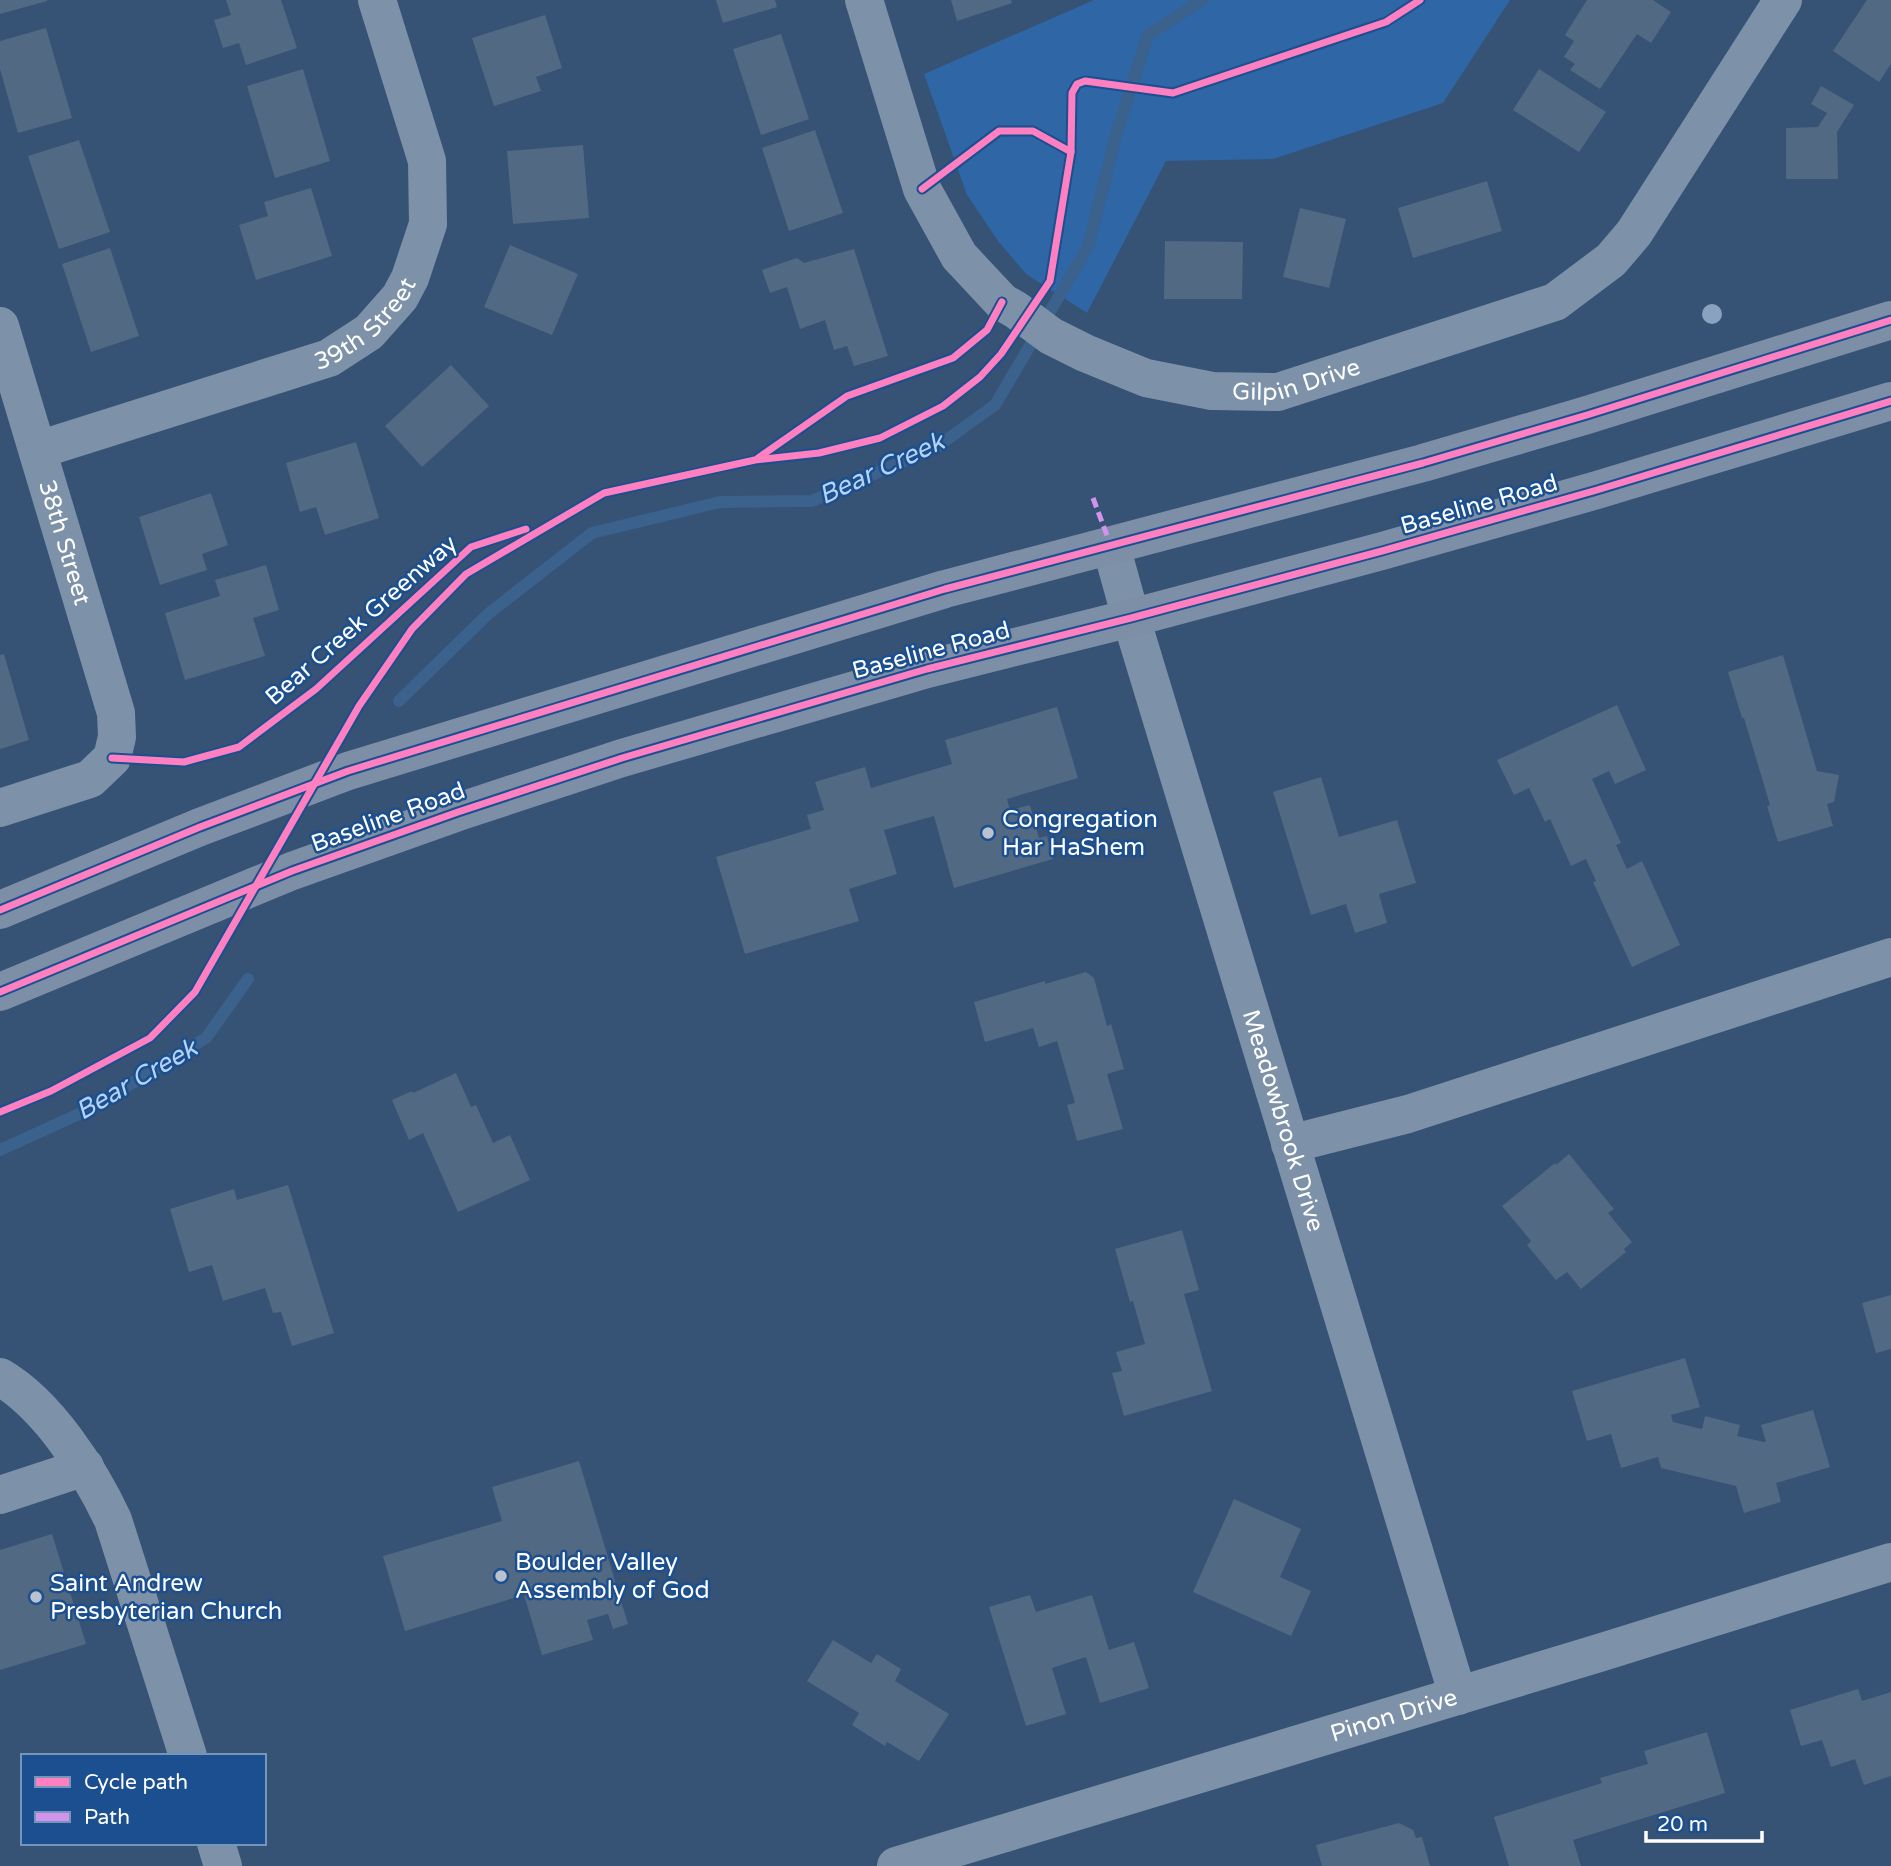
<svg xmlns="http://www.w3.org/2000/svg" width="1891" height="1866" font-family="'Varela Round',sans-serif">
<rect width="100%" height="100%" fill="#365274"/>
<polygon fill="#2f66a5" points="1094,0 1510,0 1443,103 1273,159 1166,161 1087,313 1026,274 998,241 967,195 924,74"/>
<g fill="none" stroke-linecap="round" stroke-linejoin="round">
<g stroke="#3b618d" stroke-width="12">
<polyline points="399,701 488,614 592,533 720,502 812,501 938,446 995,405 1088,247 1116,135 1148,35 1202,0"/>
<polyline points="0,1150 90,1109 206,1038 248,979"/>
</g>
</g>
<g fill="#526984">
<polygon points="0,0 47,0 47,1 0,14"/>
<polygon points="226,0 281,0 297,48 246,65 239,43 223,48 214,20 231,15"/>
<polygon points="716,0 775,0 777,7 723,23"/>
<polygon points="951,0 1011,0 1012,3 957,21"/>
<polygon points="1587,0 1653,0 1671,12 1651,43 1637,34 1600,89 1570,70 1575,64 1564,57 1574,41 1565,35"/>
<polygon points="1867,0 1891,0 1891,64 1879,82 1833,51"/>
<polygon points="545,15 562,68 536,77 541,91 494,106 472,38"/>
<polygon points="46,28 72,118 18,133 0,69 0,41"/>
<polygon points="781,34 809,119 761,135 733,49"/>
<polygon points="303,69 330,161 275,178 247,86"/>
<polygon points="1539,69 1606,112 1579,152 1513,110"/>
<polygon points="1821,86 1854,105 1837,132 1838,179 1786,179 1786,128 1818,127 1827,113 1811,104"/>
<polygon points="815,130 843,213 789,231 762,148"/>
<polygon points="79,140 110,232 59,249 28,156"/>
<polygon points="583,145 589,218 513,224 507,151"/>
<polygon points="1487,181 1502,231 1413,258 1398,208"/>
<polygon points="311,188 332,256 256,280 239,225 268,216 264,202"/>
<polygon points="1300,208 1346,219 1329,288 1283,277"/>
<polygon points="1165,241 1243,242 1242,299 1164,299"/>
<polygon points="510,245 578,274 552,335 484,307"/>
<polygon points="110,248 139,336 91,352 62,264"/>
<polygon points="854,249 888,356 854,366 847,346 834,350 825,320 800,329 787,287 770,293 762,270 797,258 804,263"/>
<polygon points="451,365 489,406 422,467 385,426"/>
<polygon points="356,442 379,518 325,535 316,507 300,512 286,463"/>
<polygon points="211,493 228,545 202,554 207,570 160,585 139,517"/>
<polygon points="266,565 279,610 253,618 265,656 185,680 165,613 220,596 215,580"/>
<polygon points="4,654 29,740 0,749 0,655"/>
<polygon points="1783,655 1817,771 1839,775 1834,802 1827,804 1833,826 1778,842 1767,806 1770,805 1744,718 1742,718 1728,672"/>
<polygon points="1617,705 1646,770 1615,784 1609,771 1592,779 1621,843 1616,845 1627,869 1642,861 1680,945 1632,967 1593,882 1596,881 1586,859 1571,866 1550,819 1545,822 1529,788 1514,795 1497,760"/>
<polygon points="1057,707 1078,778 1007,799 1010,810 1030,805 1039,838 1047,836 1053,859 954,888 934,816 884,830 897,874 849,889 859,921 745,954 716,857 811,829 807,815 824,810 815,782 865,767 871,788 952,764 945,740"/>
<polygon points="1321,777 1339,837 1397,820 1416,883 1379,894 1387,923 1355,933 1346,904 1311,915 1273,792"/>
<polygon points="1086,972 1094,978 1107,1026 1111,1024 1124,1069 1107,1074 1123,1129 1077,1141 1067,1105 1075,1103 1057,1041 1039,1047 1033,1028 985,1042 974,1002 1045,981 1045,984"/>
<polygon points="456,1073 471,1107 476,1105 493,1143 510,1135 530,1180 458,1212 423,1133 409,1140 392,1100 412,1091 413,1093"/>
<polygon points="1569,1154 1614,1209 1608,1213 1632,1242 1624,1249 1626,1252 1581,1289 1567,1272 1556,1280 1527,1245 1531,1241 1502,1206 1555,1163 1556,1165"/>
<polygon points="288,1185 334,1333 292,1346 281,1312 273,1313 265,1288 223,1301 212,1265 189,1272 170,1209 234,1189 237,1200"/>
<polygon points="1182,1230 1199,1290 1184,1294 1212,1391 1124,1416 1112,1373 1122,1371 1116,1352 1145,1344 1133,1301 1130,1302 1115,1249"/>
<polygon points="1891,1295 1891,1349 1876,1353 1862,1303"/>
<polygon points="1685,1358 1700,1407 1671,1415 1673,1422 1702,1429 1705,1416 1740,1425 1737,1436 1764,1442 1766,1442 1761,1425 1813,1410 1830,1467 1776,1483 1781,1502 1744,1513 1736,1486 1661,1468 1658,1457 1621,1468 1611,1434 1587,1441 1572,1391"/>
<polygon points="579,1461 628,1624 613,1629 608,1614 587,1620 593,1640 542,1655 524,1595 405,1631 383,1556 502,1521 492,1487"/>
<polygon points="1234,1499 1301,1529 1280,1577 1311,1591 1291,1636 1193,1592"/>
<polygon points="52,1534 86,1644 0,1670 0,1550"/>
<polygon points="1030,1595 1036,1612 1092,1595 1109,1650 1134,1642 1149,1688 1100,1703 1086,1657 1052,1668 1066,1714 1026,1726 989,1607"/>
<polygon points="833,1640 871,1663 877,1654 901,1669 895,1681 949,1714 919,1761 887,1742 885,1746 852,1725 859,1713 807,1681"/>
<polygon points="1858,1689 1862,1701 1891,1692 1891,1776 1864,1785 1855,1759 1831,1767 1822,1740 1801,1746 1790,1710"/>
<polygon points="1707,1732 1725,1793 1573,1840 1581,1866 1509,1866 1494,1817 1602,1783 1600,1778 1648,1764 1644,1751"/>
<polygon points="1399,1823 1413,1830 1416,1838 1422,1837 1430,1866 1322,1866 1316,1845"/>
</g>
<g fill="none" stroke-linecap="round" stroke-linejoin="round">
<g stroke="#7d92a8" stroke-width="38">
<path id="s1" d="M 864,0 L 922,189 L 959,256 L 1002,302 L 1016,310 L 1051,336 L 1085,353 L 1146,378 L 1212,391 L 1278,392 L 1555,302 L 1611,260 L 1634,233 L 1783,0"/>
<path id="s2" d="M 0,326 L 116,713 L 117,737 L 112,758 L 90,779 L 0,808"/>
<path id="s3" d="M 38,450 L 329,358 L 369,332 L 400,297 L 410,278 L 428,224 L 427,161 L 377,0"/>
<path id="s4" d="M 1111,546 L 1131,618 L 1458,1696"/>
<polyline points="1290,1144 1408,1114 1891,957"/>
<path d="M 0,1377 C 48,1405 90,1471 113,1520 L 188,1756"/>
<polyline points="0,1495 85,1467"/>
<polyline points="216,1843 223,1866"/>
<path id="s5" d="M 896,1866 L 1599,1653 L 1891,1562"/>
</g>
<g stroke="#7d8ea7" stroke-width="38">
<polyline points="0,910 200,827 348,771 945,589 1423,463 1587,415 1891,320"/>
<polyline points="0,992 292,871 458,812 622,758 927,669 1131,618 1382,551 1597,490 1891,401"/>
</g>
<polyline stroke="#d193ec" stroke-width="5" stroke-dasharray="10 5" stroke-linecap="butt" points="1093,498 1111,546"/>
<g stroke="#1b4f8f" stroke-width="11">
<g id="cycleway">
<polyline points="922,189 999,131 1033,131 1071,152"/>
<polyline points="758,458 847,396 953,358 987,330 1002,302"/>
<polyline points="112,758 184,762 239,747 316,689 471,547 526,529"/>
<polyline points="0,910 200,827 348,771 945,589 1423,463 1587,415 1891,320"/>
<polyline points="0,992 292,871 458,812 622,758 927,669 1131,618 1382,551 1597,490 1891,401"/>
<polyline points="0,1112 51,1091 150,1038 195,992 359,706 412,629 466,574 604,493 755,460 819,453 880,438 943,406 980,377 1001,354 1050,281 1071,152 1072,93 1077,84 1085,81 1173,93 1386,22 1420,0"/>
</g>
</g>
<use href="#cycleway" stroke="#ff80c0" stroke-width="7"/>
</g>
<circle fill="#8aa2be" cx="1712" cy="314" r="10"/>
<g fill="#b9c2ce" stroke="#1b4f8f" stroke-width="2.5">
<circle cx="988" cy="833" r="7"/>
<circle cx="501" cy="1576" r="7"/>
<circle cx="36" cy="1597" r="7"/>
</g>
<g text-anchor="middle" stroke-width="5" stroke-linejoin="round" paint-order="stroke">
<g font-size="24" fill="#fff" stroke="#1b4f8f">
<text dy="8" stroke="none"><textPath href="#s3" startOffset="355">39th Street</textPath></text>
<text dy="8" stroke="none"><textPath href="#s1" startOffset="654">Gilpin Drive</textPath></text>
<text transform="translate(1479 504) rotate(-16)" y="8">Baseline Road</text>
<text dy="8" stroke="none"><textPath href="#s2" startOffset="226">38th Street</textPath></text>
<text transform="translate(361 620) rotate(-41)" y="8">Bear Creek Greenway</text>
<text transform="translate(931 650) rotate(-15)" y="8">Baseline Road</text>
<text transform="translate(388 817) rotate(-20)" y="8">Baseline Road</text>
<text dy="8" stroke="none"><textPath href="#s4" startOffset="600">Meadowbrook Drive</textPath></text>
<text dy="8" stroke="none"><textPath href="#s5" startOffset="520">Pinon Drive</textPath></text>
</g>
<g font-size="24" fill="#fff" stroke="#1b4f8f" text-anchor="start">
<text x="1002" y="827">Congregation<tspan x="1002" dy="28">Har HaShem</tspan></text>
<text x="515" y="1570">Boulder Valley<tspan x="515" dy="28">Assembly of God</tspan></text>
<text x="50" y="1591">Saint Andrew<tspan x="50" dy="28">Presbyterian Church</tspan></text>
</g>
<g font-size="26" font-style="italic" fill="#b5d3f5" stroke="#1b4f8f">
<text transform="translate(881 468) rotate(-25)" y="9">Bear Creek</text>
<text transform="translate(136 1079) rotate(-30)" y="9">Bear Creek</text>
</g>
</g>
<rect x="21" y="1754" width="245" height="91" fill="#1b4f8f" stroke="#7695bc" stroke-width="2"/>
<rect x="35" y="1777" width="35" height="10" fill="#ff80c0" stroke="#7695bc" stroke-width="2"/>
<text x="84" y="1789" font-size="21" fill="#ffffff">Cycle path</text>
<rect x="35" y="1812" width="35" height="10" fill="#d193ec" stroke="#7695bc" stroke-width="2"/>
<text x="84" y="1824" font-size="21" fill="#ffffff">Path</text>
<path d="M1646 1831v10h116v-10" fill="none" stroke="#ffffff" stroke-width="3.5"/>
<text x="1657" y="1831" font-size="21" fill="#ffffff" stroke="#1b4f8f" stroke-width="5" paint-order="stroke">20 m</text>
</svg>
